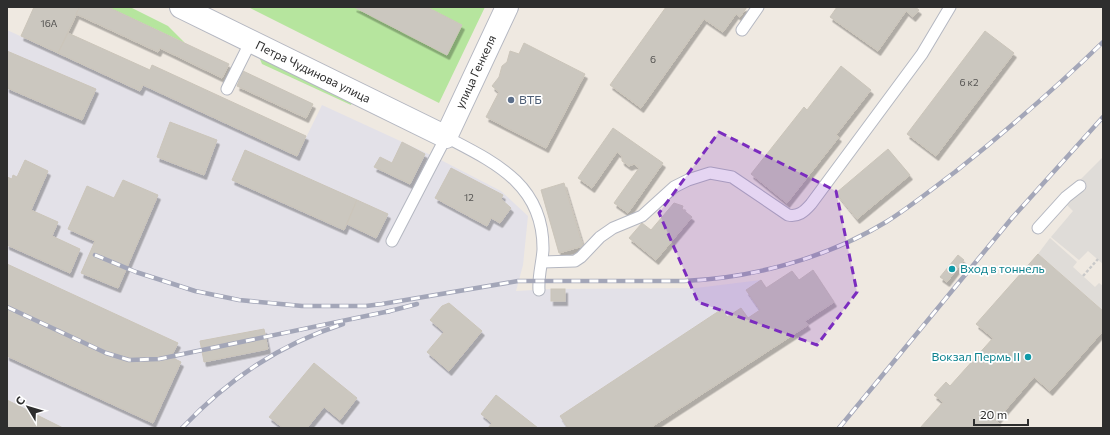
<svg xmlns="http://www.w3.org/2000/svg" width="1110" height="435" font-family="Commissioner,sans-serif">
<defs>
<filter id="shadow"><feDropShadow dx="2.5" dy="4.5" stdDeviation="0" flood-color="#0004"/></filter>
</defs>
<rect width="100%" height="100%" fill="#efe9e1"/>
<polygon fill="#e3e1e8" points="7,30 140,91 143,85 297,156 322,105 435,157 501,191 528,216 523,265 516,291 551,289 696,288 761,280 766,288 792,271 799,280 813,270 834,302 806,321 808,325 650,428 7,428"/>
<g fill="#b6e59e">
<polygon points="108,7 130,7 168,26 185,43"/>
<polygon points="248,7 354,7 447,55 462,25 427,7 485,7 439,103"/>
<polygon points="257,52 354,97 351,105 262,64"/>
</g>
<g fill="#dfdcd8">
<polygon points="1103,157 1103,264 1088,251 1079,260 1051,237 1073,211 1067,205 1076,194 1081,191 1085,191 1077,183"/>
<polygon points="1050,238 1077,262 1073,267 1095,287 1099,283 1103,286 1103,311 1038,254"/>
</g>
<g fill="#cbc7bf" stroke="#cbc5ba" filter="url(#shadow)">
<polygon points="34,7 80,7 58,53 21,36"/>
<polygon points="80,7 108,7 229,64 222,78 160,48 158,52 76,14"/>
<polygon points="354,7 427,7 462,25 447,55"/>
<polygon points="666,7 747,7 740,17 736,14 723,32 704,19 641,108 610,85"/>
<polygon points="837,7 915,7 919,10 913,17 906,11 878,51 830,17"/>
<polygon points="985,31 1014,53 936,156 907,134"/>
<polygon points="68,33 150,70 152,65 306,136 297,156 143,85 140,91 58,53"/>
<polygon points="524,43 585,74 546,148 486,117 499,92 492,86 499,77 502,66 507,62 510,51 519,54"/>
<polygon points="7,51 96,89 82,120 7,88"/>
<polygon points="841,66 871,90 836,135 839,137 787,203 751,174 804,107 807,110"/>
<polygon points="243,71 313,104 306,118 237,86"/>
<polygon points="170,122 217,140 204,175 157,157"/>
<polygon points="613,128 663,163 628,213 614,203 639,168 634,164 629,166 622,161 622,156 617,152 592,188 578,178"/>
<polygon points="402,142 425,154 410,184 374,167 380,157 392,163"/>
<polygon points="888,149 910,175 857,219 836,193"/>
<polygon points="245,150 357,200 344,230 232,180"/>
<polygon points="25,160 48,171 31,210 58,222 52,236 80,249 70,273 7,245 7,177 12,179 13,175 17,177"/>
<polygon points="451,168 503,195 501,199 511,208 500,223 491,218 487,226 435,198"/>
<polygon points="123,180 158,195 118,288 81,273 95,241 68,229 87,186 114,198"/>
<polygon points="564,183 583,246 559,253 541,190"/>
<polygon points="357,200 388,214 376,238 347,224"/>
<polygon points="674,203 683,206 682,209 692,217 656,260 629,238 642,223 651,230"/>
<polygon points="1038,254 1103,311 1103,331 1050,391 1034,377 996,421 1001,425 998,428 920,428 943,402 934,395 946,382 950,386 993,338 976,324"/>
<polygon points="958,255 964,260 947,282 940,277"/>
<polygon points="7,264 178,343 171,357 181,362 153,423 7,356"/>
<polygon points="813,270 834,302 805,321 808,325 650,428 568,428 560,416 722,309 727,317 741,308 748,318 760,310 746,290 761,280 766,288 792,271 799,280"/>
<rect x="551" y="289" width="14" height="12"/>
<polygon points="449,303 482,331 449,371 427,352 444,332 430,320 442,306"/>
<polygon points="264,329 268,349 204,362 200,341"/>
<polygon points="314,363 357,398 340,420 324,407 307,428 283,428 269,417"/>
<polygon points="496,395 538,428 488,428 492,423 481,414"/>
<polygon points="7,400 63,428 7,428"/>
</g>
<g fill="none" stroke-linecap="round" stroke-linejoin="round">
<g stroke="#b4b7c1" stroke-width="13">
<g id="service">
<polyline points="742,30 758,7"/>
<polyline points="227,89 251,41"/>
<polyline points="1038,228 1066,197 1080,186"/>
<path d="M 392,241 L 446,137 C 496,163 544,185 543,250 C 542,264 538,276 539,290"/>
<path d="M 542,262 L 575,261 L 581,257 L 600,237 L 613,228 L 642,216 L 674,187 L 688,180 L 710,173 L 732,177 L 788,215 C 798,217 804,212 811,204 L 922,54 L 950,7"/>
</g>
</g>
<g stroke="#b4b7c1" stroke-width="24">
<polyline id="minor" points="181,7 446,137 507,7"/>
</g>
<polyline stroke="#c9c9c9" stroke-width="2.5" stroke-dasharray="3 2" stroke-linecap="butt" points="1083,276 1098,259"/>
<use href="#service" stroke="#fff" stroke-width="11"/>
<use href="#minor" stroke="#fff" stroke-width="22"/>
<g stroke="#a3a6b8" stroke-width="4.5">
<g id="rail">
<path d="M 95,255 L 136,272 L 195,291 L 239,300 L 302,306 L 366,306 L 382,304 L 518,281 L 684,281 C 753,278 827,258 886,222 C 910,207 932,189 955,172 C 1006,131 1056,88 1103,42"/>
<polyline points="7,307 106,353 129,360 159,359 390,311"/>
<polyline points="386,312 417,304"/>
<path d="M 182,428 C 229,379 278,345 343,324"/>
<polyline points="839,428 1012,218 1103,117"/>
</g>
</g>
<use href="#rail" stroke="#fff" stroke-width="3" stroke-dasharray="9" stroke-linecap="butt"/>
</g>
<path fill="#7b2cbf" fill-opacity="0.2" stroke="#7b2cbf" stroke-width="3" stroke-dasharray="8 5" stroke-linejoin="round" d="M 719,132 L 836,191 L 857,292 L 817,345 L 698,302 L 659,213 Z"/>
<circle fill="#5c6f8a" stroke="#fff" stroke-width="1.5" cx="511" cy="100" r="4"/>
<g fill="#0f9aa8" stroke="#fff" stroke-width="1.5">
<circle cx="952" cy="269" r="4"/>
<circle cx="1028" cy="357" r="4"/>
</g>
<g text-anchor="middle" stroke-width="3.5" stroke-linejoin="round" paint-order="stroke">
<g font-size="10" fill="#555452">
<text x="49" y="27">16А</text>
<text x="653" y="63">6</text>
<text x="969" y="86">6 к2</text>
<text x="469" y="201">12</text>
</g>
<g font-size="12" fill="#2e2e2e" stroke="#fff">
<text transform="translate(313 72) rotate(26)" y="4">Петра Чудинова улица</text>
<text transform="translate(476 72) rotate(-65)" y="4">улица Генкеля</text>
</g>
<g font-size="12" fill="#4e5e75" stroke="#fff" text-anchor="start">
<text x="519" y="104">ВТБ</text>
</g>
<g font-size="12" fill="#0d838f" stroke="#fff" text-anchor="start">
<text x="960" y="273">Вход в тоннель</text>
<text x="1020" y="361" text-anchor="end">Вокзал Пермь II</text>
</g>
</g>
<rect width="1110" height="435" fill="none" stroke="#2e2e2e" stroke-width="16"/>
<g transform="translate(28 407) rotate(308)" stroke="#ffffff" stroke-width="3" paint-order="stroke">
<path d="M0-3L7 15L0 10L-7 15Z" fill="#2e2e2e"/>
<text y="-6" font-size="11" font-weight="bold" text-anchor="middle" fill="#2e2e2e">С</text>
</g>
<path d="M974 419v6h54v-6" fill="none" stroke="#2e2e2e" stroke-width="2"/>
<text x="980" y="419" font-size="12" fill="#2e2e2e" stroke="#ffffff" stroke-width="3" paint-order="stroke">20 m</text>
</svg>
